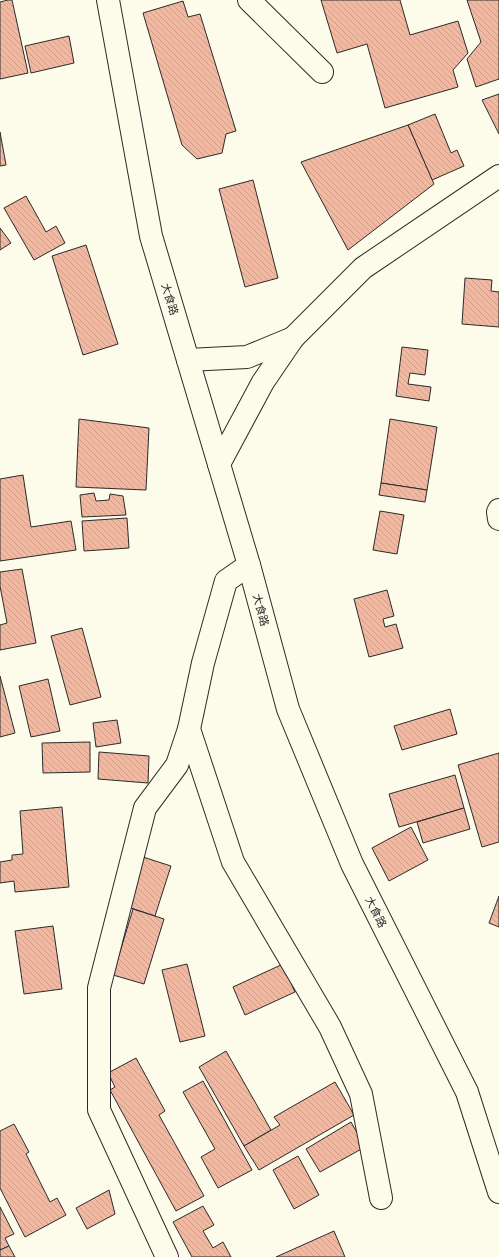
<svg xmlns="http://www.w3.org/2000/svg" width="499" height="1257" font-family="Roboto,'Noto Sans SC',sans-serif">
<defs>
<pattern id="building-back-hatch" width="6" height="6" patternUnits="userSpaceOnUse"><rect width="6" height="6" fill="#f2b8a0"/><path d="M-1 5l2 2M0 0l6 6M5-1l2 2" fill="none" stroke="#d09e8a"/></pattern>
</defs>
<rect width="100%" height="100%" fill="#fdfbea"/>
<g fill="url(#building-back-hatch)" stroke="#2b2b2b">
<polygon points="8,0 12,0 28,73 0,79 0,2"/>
<polygon points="321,0 400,0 410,35 458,21 468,53 453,70 458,87 385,108 367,44 337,53"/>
<polygon points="467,0 499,0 499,79 476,87 467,59 481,42"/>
<polygon points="183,1 188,17 200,14 236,131 226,134 222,153 197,159 182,145 143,13"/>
<polygon points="69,36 74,63 31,73 25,46"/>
<polygon points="499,94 499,134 482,100"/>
<polygon points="435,114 451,153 457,150 464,166 432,180 408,125"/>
<polygon points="408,125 434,184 348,250 301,162"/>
<polygon points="0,132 6,165 0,166"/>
<polygon points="253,180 278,278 245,287 219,189"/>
<polygon points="26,196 46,232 56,226 65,243 34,260 4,208"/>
<polygon points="0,228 11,243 0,250"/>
<polygon points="86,245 118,344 83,355 52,256"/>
<polygon points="465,278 492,280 491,291 499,292 499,327 462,324"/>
<polygon points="402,347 428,350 425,375 410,373 408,384 431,387 429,401 396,396"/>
<polygon points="79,419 149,428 146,490 76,487"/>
<polygon points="390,419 437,427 427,490 381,483"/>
<polygon points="23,475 31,527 71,521 76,550 0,561 0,479"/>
<polygon points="381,483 427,490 425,502 379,495"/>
<polygon points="94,493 96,501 109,500 110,494 123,496 126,515 82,517 80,495"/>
<polygon points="380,511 404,515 397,554 373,550"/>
<polygon points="127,518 129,548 84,551 82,521"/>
<polygon points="22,569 36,643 0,650 0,625 7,623 0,586 0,572"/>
<polygon points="387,590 394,616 383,619 385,627 396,624 403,648 369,657 354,599"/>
<polygon points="82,628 101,697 70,705 51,636"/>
<polygon points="0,676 15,733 0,737"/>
<polygon points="48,679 60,731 31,737 19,686"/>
<polygon points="450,709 457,734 402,750 394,726"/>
<polygon points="117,720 121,743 96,747 93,723"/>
<polygon points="90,742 90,772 43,773 42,743"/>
<polygon points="99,752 149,756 148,783 98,779"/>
<polygon points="499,753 499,842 482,847 458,765"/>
<polygon points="455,775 464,808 399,827 389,794"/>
<polygon points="62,807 69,887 15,892 14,881 0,883 0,862 12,860 12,855 23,854 20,811"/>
<polygon points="464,808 470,829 423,843 417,822"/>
<polygon points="411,827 428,860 389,881 372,848"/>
<polygon points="143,857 171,866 155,916 128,907"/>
<polygon points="499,896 499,927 489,923"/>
<polygon points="133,909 164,919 144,984 113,975"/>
<polygon points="53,926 62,989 24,994 15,931"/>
<polygon points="187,964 205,1036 180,1042 162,970"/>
<polygon points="283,964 295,992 245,1015 233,987"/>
<polygon points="226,1051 271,1130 244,1146 199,1067"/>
<polygon points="136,1058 165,1111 159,1115 204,1196 176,1211 110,1090 115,1087 108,1073"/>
<polygon points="203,1081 252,1170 218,1188 201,1157 215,1149 183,1092"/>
<polygon points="335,1082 354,1115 259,1170 244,1146 280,1125 274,1117"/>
<polygon points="351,1122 365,1147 320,1172 306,1149"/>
<polygon points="14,1124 29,1152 26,1154 50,1202 57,1198 66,1215 25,1237 0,1188 0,1131"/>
<polygon points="298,1156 319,1195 294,1209 273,1170"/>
<polygon points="109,1190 115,1214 87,1229 76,1208"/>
<polygon points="203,1206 214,1225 203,1231 213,1248 223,1242 231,1257 192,1257 173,1222"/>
<polygon points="0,1207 14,1234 5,1238 9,1246 0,1250"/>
<polygon points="334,1231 345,1257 276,1257"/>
<polygon points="9,1246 15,1257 0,1257 0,1250"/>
</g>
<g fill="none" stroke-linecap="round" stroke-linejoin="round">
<g stroke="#2b2b2b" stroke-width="24">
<g id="minor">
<polyline points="108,0 151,236 249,565 288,709 352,864 467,1092 499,1192"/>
<polyline points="249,0 322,72"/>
<polyline points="188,360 247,357 293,338"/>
<polyline points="219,464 263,382 293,338 363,268 499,176"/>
<polyline points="499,510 498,512 499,519"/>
<polyline points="249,565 226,581 203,663 189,729 233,862 330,1027 361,1094 381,1198"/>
<polyline points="167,1257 99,1110 99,988 145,808 177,765 189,729"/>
</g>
</g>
<use href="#minor" stroke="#fdfbea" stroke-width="22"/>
</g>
<g text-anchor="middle" stroke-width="3" stroke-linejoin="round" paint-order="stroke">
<g font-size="11" fill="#2b2b2b" stroke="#fdfbea">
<text transform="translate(170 299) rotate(73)" y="4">大食路</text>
<text transform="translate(261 610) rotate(75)" y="4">大食路</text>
<text transform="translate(376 912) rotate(63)" y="4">大食路</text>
</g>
</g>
</svg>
